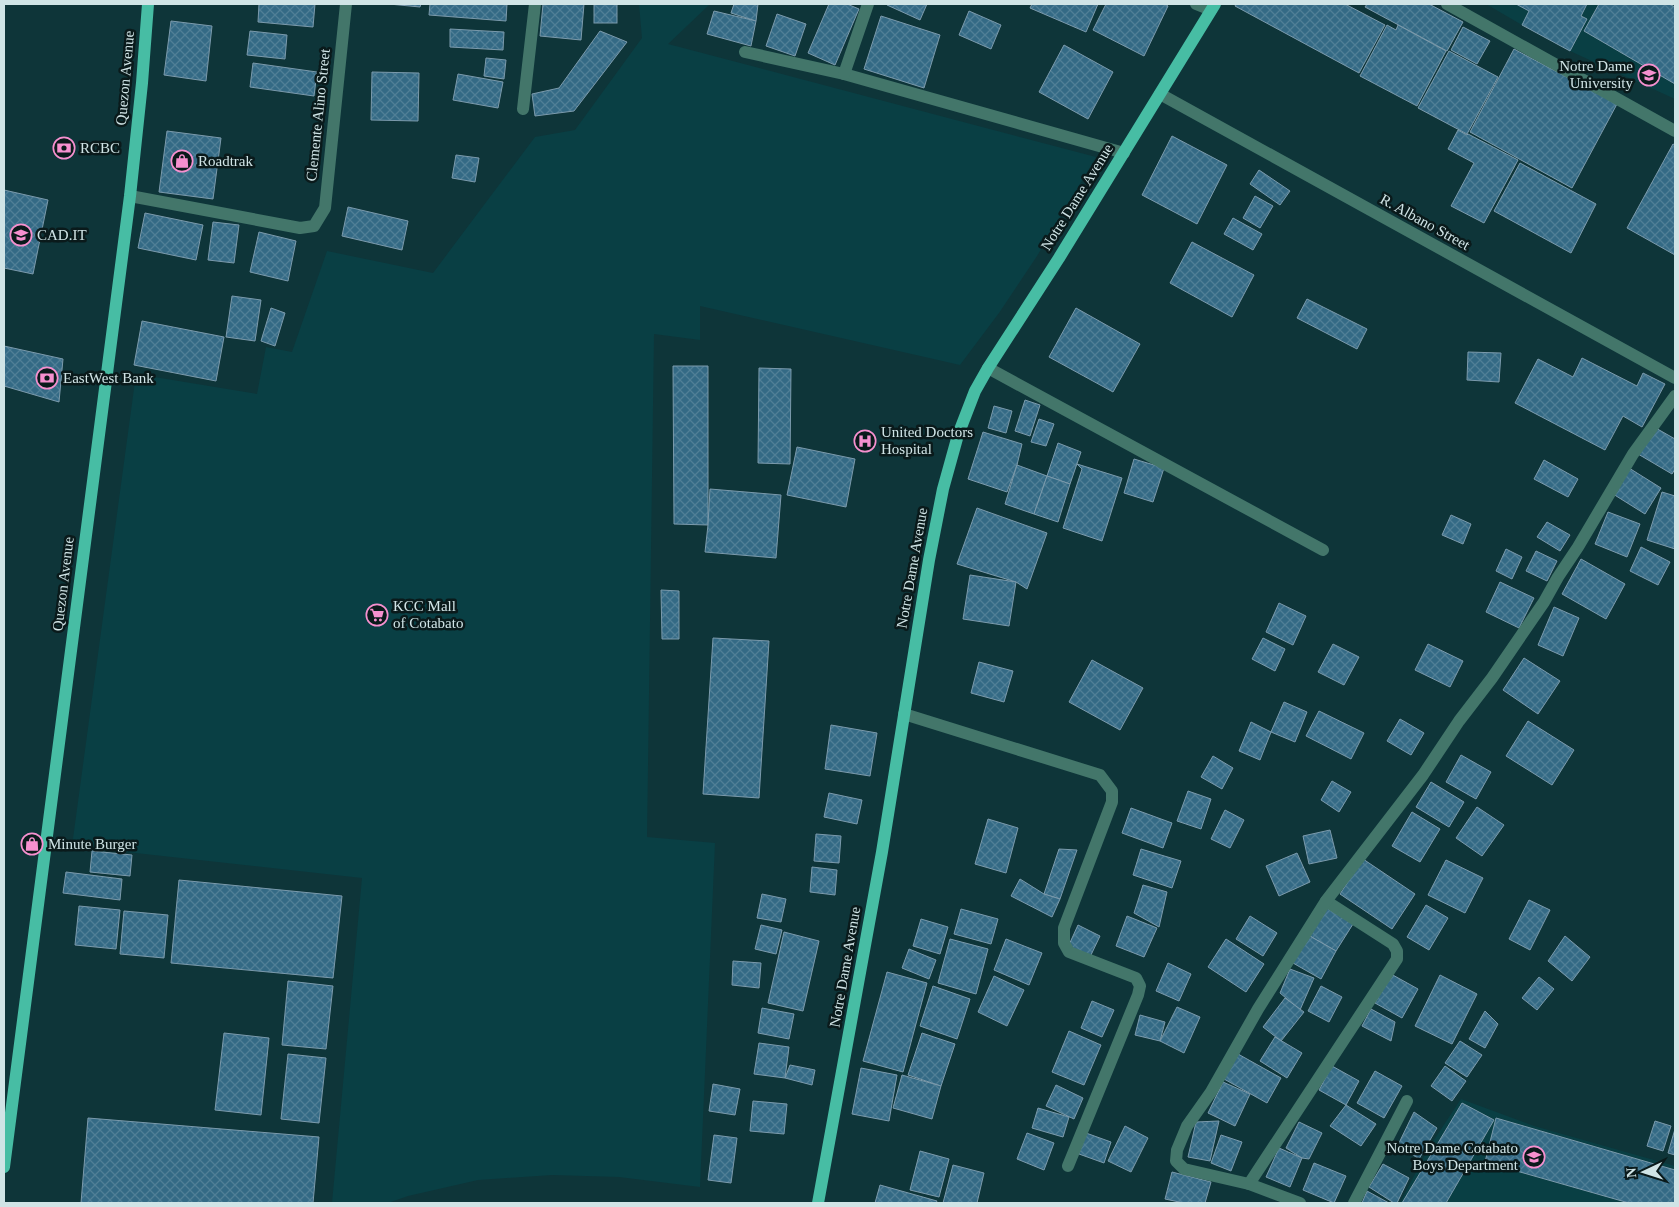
<svg xmlns="http://www.w3.org/2000/svg" width="1679" height="1207" font-family="'Times New Roman',serif">
<defs>
<pattern id="building-cross-hatch" width="8" height="8" patternUnits="userSpaceOnUse" patternTransform="scale(1.25)"><rect width="8" height="8" fill="#346a85"/><path d="M0 0l8 8M0 8l8-8" fill="none" stroke="#507f96"/></pattern>
</defs>
<rect width="100%" height="100%" fill="#0e3539"/>
<g fill="#093f44">
<polygon points="639,4 710,4 668,44 1096,157 1037,256 999,313 960,365 700,306 700,340 654,334 647,837 715,843 700,1187 619,1177 552,1175 478,1180 408,1196 388,1203 332,1203 362,878 72,846 136,374 257,394 266,347 292,352 327,251 433,273 535,137 575,130 642,38"/>
<polygon points="1486,4 1675,4 1675,99 1570,51 1522,25"/>
<polygon points="1461,1099 1534,1126 1675,1166 1675,1203 1400,1203 1428,1149"/>
</g>
<g fill="url(#building-cross-hatch)" stroke="#7b9aac">
<polygon points="259,4 315,4 313,27 258,22"/>
<polygon points="389,4 421,4 420,7"/>
<polygon points="430,4 507,4 506,21 429,15"/>
<polygon points="543,4 584,4 581,40 540,36"/>
<rect x="594" y="4" width="23" height="19"/>
<polygon points="734,4 758,4 756,21 731,13"/>
<polygon points="829,4 847,4 859,9 835,65 808,53"/>
<polygon points="888,4 927,4 920,20 887,5"/>
<polygon points="1032,4 1098,4 1086,32 1030,8"/>
<polygon points="1106,4 1165,4 1168,6 1144,56 1093,30"/>
<polygon points="1236,4 1345,4 1385,25 1359,73 1235,6"/>
<polygon points="1367,4 1429,4 1463,22 1447,51 1365,7"/>
<polygon points="1516,4 1587,4 1581,16 1587,19 1570,51 1522,25 1529,11"/>
<polygon points="1599,4 1669,4 1675,7 1675,84 1584,31"/>
<polygon points="714,11 756,21 751,46 707,34"/>
<polygon points="969,11 1001,25 991,49 959,35"/>
<polygon points="777,14 806,24 795,56 766,46"/>
<polygon points="881,16 940,35 924,88 864,69"/>
<polygon points="171,21 212,26 206,81 164,75"/>
<polygon points="1387,25 1396,30 1398,25 1446,51 1417,106 1360,76"/>
<polygon points="1463,27 1490,41 1477,64 1451,50"/>
<polygon points="450,29 504,32 503,50 450,47"/>
<polygon points="250,31 287,35 285,59 247,55"/>
<polygon points="600,31 627,42 574,111 535,116 532,94 559,88"/>
<polygon points="1064,45 1113,72 1088,119 1039,92"/>
<polygon points="1514,49 1617,104 1572,188 1470,132"/>
<polygon points="1449,51 1498,77 1467,134 1418,108"/>
<polygon points="486,58 506,60 504,79 484,76"/>
<polygon points="253,63 317,72 314,96 250,87"/>
<polygon points="372,72 419,73 418,121 371,120"/>
<polygon points="458,74 503,82 498,108 453,100"/>
<polygon points="1458,130 1467,135 1468,134 1518,160 1484,223 1451,206 1474,163 1448,149"/>
<polygon points="167,131 221,138 213,199 159,192"/>
<polygon points="1172,136 1227,165 1197,224 1142,195"/>
<polygon points="1673,144 1675,145 1675,255 1627,228"/>
<polygon points="456,155 479,158 475,182 452,178"/>
<polygon points="1520,163 1596,204 1571,253 1494,211"/>
<polygon points="1259,170 1290,191 1280,205 1250,184"/>
<polygon points="4,190 48,200 33,274 4,268"/>
<polygon points="1255,196 1273,206 1260,228 1243,218"/>
<polygon points="348,207 408,221 402,250 342,236"/>
<polygon points="145,213 203,225 196,260 138,248"/>
<polygon points="1233,218 1262,234 1253,250 1224,234"/>
<polygon points="213,222 239,225 234,263 208,260"/>
<polygon points="259,232 296,241 288,281 250,272"/>
<polygon points="1192,242 1254,275 1232,317 1170,283"/>
<polygon points="232,296 261,300 255,341 226,337"/>
<polygon points="1307,299 1367,329 1357,349 1297,318"/>
<polygon points="271,308 285,313 275,346 261,341"/>
<polygon points="1076,308 1140,344 1113,392 1049,357"/>
<polygon points="142,321 224,337 216,381 134,365"/>
<polygon points="4,346 63,359 59,402 4,386"/>
<polygon points="1468,352 1501,353 1499,382 1467,380"/>
<polygon points="1582,358 1637,386 1643,373 1665,384 1642,427 1623,416 1605,450 1515,403 1538,359 1573,377"/>
<polygon points="673,366 708,366 708,525 674,524"/>
<polygon points="759,368 791,369 790,464 758,463"/>
<polygon points="1025,400 1040,405 1030,436 1015,431"/>
<polygon points="994,406 1012,411 1006,433 988,428"/>
<polygon points="1039,419 1054,424 1046,446 1031,442"/>
<polygon points="1654,427 1675,439 1675,469 1672,474 1638,454"/>
<polygon points="983,432 1022,444 1017,465 1007,492 968,479"/>
<polygon points="1058,443 1081,452 1070,484 1047,476"/>
<polygon points="797,447 855,459 846,507 787,495"/>
<polygon points="1134,459 1164,468 1153,502 1124,493"/>
<polygon points="1544,460 1578,479 1568,497 1534,479"/>
<polygon points="1077,464 1122,478 1102,541 1063,528 1082,469"/>
<polygon points="1017,465 1047,476 1034,514 1005,504"/>
<polygon points="1629,468 1661,488 1645,514 1613,494"/>
<polygon points="1047,476 1070,484 1058,522 1034,514"/>
<polygon points="710,489 781,495 776,558 705,552 708,525"/>
<polygon points="1662,492 1675,496 1675,549 1647,540"/>
<polygon points="977,508 1047,533 1027,589 1016,582 957,564"/>
<polygon points="1608,512 1640,524 1627,557 1595,544"/>
<polygon points="1451,515 1471,524 1463,544 1442,535"/>
<polygon points="1547,522 1570,535 1560,551 1537,537"/>
<polygon points="1641,547 1670,562 1658,585 1630,571"/>
<polygon points="1506,549 1522,557 1512,579 1496,571"/>
<polygon points="1536,551 1557,561 1547,581 1526,571"/>
<polygon points="1581,559 1625,584 1606,619 1562,594"/>
<polygon points="970,575 1016,582 1009,626 963,619"/>
<polygon points="1500,582 1534,598 1519,628 1486,612"/>
<polygon points="661,590 679,591 679,639 662,639"/>
<polygon points="1279,603 1306,616 1293,645 1266,632"/>
<polygon points="1554,607 1579,618 1563,656 1538,645"/>
<polygon points="713,638 769,641 759,798 703,794"/>
<polygon points="1263,638 1285,649 1275,671 1252,659"/>
<polygon points="1333,644 1359,657 1344,685 1318,672"/>
<polygon points="1428,644 1463,661 1450,687 1415,670"/>
<polygon points="1524,658 1560,681 1538,714 1503,690"/>
<polygon points="1092,660 1143,688 1120,730 1069,702"/>
<polygon points="979,662 1013,671 1004,702 971,693"/>
<polygon points="1284,702 1307,712 1295,742 1271,732"/>
<polygon points="1319,711 1364,733 1351,759 1306,736"/>
<polygon points="1400,719 1424,733 1411,755 1387,741"/>
<polygon points="1528,721 1574,750 1552,785 1506,756"/>
<polygon points="1251,722 1271,732 1260,760 1239,751"/>
<polygon points="831,725 877,733 870,776 825,769"/>
<polygon points="1461,755 1491,772 1476,799 1446,782"/>
<polygon points="1213,756 1233,768 1222,789 1201,777"/>
<polygon points="1332,781 1351,792 1339,812 1321,800"/>
<polygon points="1431,782 1464,802 1449,827 1416,807"/>
<polygon points="1188,791 1211,799 1201,829 1177,821"/>
<polygon points="829,793 862,800 857,824 824,817"/>
<polygon points="1477,807 1504,825 1482,856 1456,838"/>
<polygon points="1131,808 1172,823 1163,848 1122,833"/>
<polygon points="1225,810 1244,820 1230,848 1211,839"/>
<polygon points="1412,812 1440,829 1420,862 1392,846"/>
<polygon points="988,819 1018,828 1006,873 975,864"/>
<polygon points="1330,830 1337,858 1309,864 1303,836"/>
<polygon points="816,834 841,836 839,863 814,861"/>
<polygon points="1059,849 1077,850 1060,899 1044,894"/>
<polygon points="1141,849 1181,861 1172,888 1133,875"/>
<polygon points="92,851 132,855 130,876 90,872"/>
<polygon points="1297,853 1310,882 1279,896 1266,866"/>
<polygon points="1363,859 1415,894 1392,929 1340,894"/>
<polygon points="1446,860 1483,878 1465,913 1428,895"/>
<polygon points="812,867 837,870 835,895 810,892"/>
<polygon points="66,872 122,879 120,900 63,893"/>
<polygon points="1020,879 1044,894 1060,899 1052,917 1011,896"/>
<polygon points="179,880 342,896 333,978 171,963"/>
<polygon points="1143,885 1167,892 1159,927 1134,913"/>
<polygon points="762,894 786,899 781,922 757,918"/>
<polygon points="1529,900 1550,910 1530,950 1509,939"/>
<polygon points="1426,905 1448,918 1429,950 1407,937"/>
<polygon points="79,906 120,910 116,949 75,945"/>
<polygon points="1325,907 1353,924 1336,951 1308,935"/>
<polygon points="961,909 998,919 991,944 954,934"/>
<polygon points="124,911 168,915 164,958 120,954"/>
<polygon points="1127,916 1157,928 1144,957 1116,946"/>
<polygon points="1250,916 1277,933 1263,956 1236,939"/>
<polygon points="921,919 948,927 940,954 913,946"/>
<polygon points="761,925 782,930 776,954 755,949"/>
<polygon points="1078,925 1100,936 1090,957 1068,947"/>
<polygon points="784,932 819,941 803,1011 768,1003"/>
<polygon points="1308,935 1336,951 1321,979 1293,963"/>
<polygon points="1565,936 1590,957 1572,981 1548,961"/>
<polygon points="950,939 988,949 976,994 938,983"/>
<polygon points="1006,939 1042,953 1029,985 994,970"/>
<polygon points="1226,939 1264,964 1246,992 1208,967"/>
<polygon points="909,949 936,960 929,979 902,968"/>
<polygon points="733,961 761,963 759,988 732,985"/>
<polygon points="1168,963 1191,974 1179,1001 1156,991"/>
<polygon points="1290,969 1314,978 1300,1010 1280,993"/>
<polygon points="887,972 927,983 903,1072 863,1061"/>
<polygon points="1391,974 1418,989 1402,1018 1375,1003"/>
<polygon points="1440,975 1477,994 1452,1044 1415,1026"/>
<polygon points="994,976 1024,990 1007,1026 978,1012"/>
<polygon points="1539,977 1554,989 1537,1010 1522,998"/>
<polygon points="288,981 333,986 326,1049 282,1045"/>
<polygon points="933,986 970,999 957,1039 920,1026"/>
<polygon points="1321,986 1342,997 1329,1022 1308,1011"/>
<polygon points="1285,998 1304,1012 1281,1041 1263,1027"/>
<polygon points="1092,1001 1114,1010 1102,1037 1081,1028"/>
<polygon points="1177,1007 1200,1017 1184,1053 1160,1041"/>
<polygon points="762,1008 794,1014 789,1039 758,1033"/>
<polygon points="1371,1009 1395,1022 1391,1041 1362,1026"/>
<polygon points="1485,1011 1498,1024 1485,1048 1469,1039"/>
<polygon points="1140,1015 1165,1022 1160,1041 1135,1035"/>
<polygon points="1069,1031 1101,1045 1084,1085 1052,1072"/>
<polygon points="224,1033 269,1038 261,1115 215,1110"/>
<polygon points="922,1033 955,1044 941,1086 908,1075"/>
<polygon points="1275,1037 1302,1053 1287,1078 1260,1061"/>
<polygon points="1460,1041 1482,1055 1467,1077 1445,1063"/>
<polygon points="759,1043 789,1047 785,1078 754,1074"/>
<polygon points="288,1054 326,1058 319,1123 281,1119"/>
<polygon points="1238,1054 1281,1078 1267,1103 1224,1079"/>
<polygon points="790,1065 815,1070 812,1085 785,1078"/>
<polygon points="1332,1066 1359,1081 1346,1105 1319,1090"/>
<polygon points="1445,1066 1466,1081 1452,1101 1431,1086"/>
<polygon points="861,1068 897,1075 889,1121 852,1114"/>
<polygon points="1375,1071 1402,1086 1384,1118 1357,1103"/>
<polygon points="902,1075 941,1086 932,1119 893,1108"/>
<polygon points="1223,1082 1250,1094 1235,1126 1208,1113"/>
<polygon points="713,1084 740,1089 735,1115 709,1111"/>
<polygon points="1056,1085 1083,1098 1074,1119 1046,1106"/>
<polygon points="753,1101 787,1104 784,1134 750,1131"/>
<polygon points="1462,1103 1494,1120 1446,1203 1402,1203"/>
<polygon points="1346,1105 1376,1124 1361,1146 1330,1126"/>
<polygon points="1038,1108 1069,1117 1063,1137 1032,1128"/>
<polygon points="1414,1112 1437,1128 1419,1159 1398,1145"/>
<polygon points="88,1118 319,1137 313,1203 81,1203"/>
<polygon points="1496,1118 1675,1170 1675,1203 1629,1203 1485,1162"/>
<polygon points="1219,1121 1210,1161 1188,1157 1196,1122"/>
<polygon points="1655,1121 1671,1126 1663,1151 1647,1146"/>
<polygon points="1299,1122 1322,1133 1309,1159 1302,1158 1286,1148"/>
<polygon points="1125,1126 1148,1138 1131,1172 1108,1161"/>
<polygon points="1675,1129 1675,1155 1668,1153"/>
<polygon points="1027,1133 1054,1143 1044,1170 1017,1159"/>
<polygon points="1086,1133 1111,1142 1104,1163 1079,1154"/>
<polygon points="714,1135 737,1138 731,1183 708,1180"/>
<polygon points="1221,1135 1242,1142 1231,1171 1211,1163"/>
<polygon points="1279,1148 1302,1158 1290,1187 1266,1177"/>
<polygon points="920,1151 949,1159 939,1197 910,1190"/>
<polygon points="1314,1163 1346,1176 1334,1203 1303,1190"/>
<polygon points="1383,1164 1409,1178 1397,1203 1394,1203 1369,1187"/>
<polygon points="953,1165 984,1173 977,1203 943,1203"/>
<polygon points="1172,1172 1211,1182 1205,1203 1184,1203 1165,1199"/>
<polygon points="880,1185 937,1201 936,1203 875,1203"/>
<polygon points="1367,1191 1389,1203 1362,1203"/>
</g>
<g fill="none" stroke-linecap="round" stroke-linejoin="round">
<g stroke="#43766a" stroke-width="12">
<polyline points="1196,4 1211,10"/>
<polyline points="1447,4 1675,131"/>
<polyline points="745,52 844,74 1124,153"/>
<polyline points="844,74 868,4"/>
<polyline points="1160,94 1675,378"/>
<polyline points="523,109 535,4"/>
<polyline points="130,196 300,228 314,226 325,208 346,4"/>
<polyline points="988,368 1323,550"/>
<polyline points="904,714 1100,775 1112,791 1112,802 1064,928 1064,943 1069,952 1136,978 1140,986 1138,995 1068,1166"/>
<polyline points="1249,1184 1397,959 1397,951 1393,944 1326,901"/>
<polyline points="1300,1203 1249,1184 1184,1169 1176,1161 1177,1150 1187,1126 1211,1092 1258,1009 1326,901 1423,775 1459,721 1492,678 1544,602 1558,577 1578,547 1633,454 1675,396"/>
<polyline points="1354,1203 1407,1101"/>
</g>
<g stroke="#47bda4" stroke-width="12">
<polyline points="4,1167 130,196 142,83 148,4"/>
<polyline points="818,1203 882,852 929,560 943,489 958,435 975,391 988,368 1059,258 1215,4"/>
</g>
</g>
<defs>
<g id="university-ring" transform="scale(1.125)"><circle r="9.5" fill="#0a1a1b" stroke="#f690cf" stroke-width="1.5"/><path d="M0-5L7-2L0 1L-7-2ZM-4 1L0 2.5L4 1V4Q0 6-4 4Z" fill="#f690cf"/></g>
<g id="bank-ring" transform="scale(1.125)"><circle r="9.5" fill="#0a1a1b" stroke="#f690cf" stroke-width="1.5"/><path d="M-6-4H6V4H-6ZM0-2.3a2.3 2.3 0 1 0 0 4.6a2.3 2.3 0 1 0 0-4.6Z" fill="#f690cf"/></g>
<g id="shop-ring" transform="scale(1.125)"><circle r="9.5" fill="#0a1a1b" stroke="#f690cf" stroke-width="1.5"/><path d="M-5-2.5h2.3a2.7 3.5 0 0 1 5.4 0H5L5.5 6h-11ZM-1.5-2.5h3a1.5 2.3 0 0 0-3 0Z" fill="#f690cf"/></g>
<g id="hospital-ring" transform="scale(1.125)"><circle r="9.5" fill="#0a1a1b" stroke="#f690cf" stroke-width="1.5"/><path d="M-5-5h3v3.5h4V-5h3V5h-3V1.5h-4V5h-3Z" fill="#f690cf"/></g>
<g id="supermarket-ring" transform="scale(1.125)"><circle r="9.5" fill="#0a1a1b" stroke="#f690cf" stroke-width="1.5"/><path d="M-6-5.5h2.5l.6 2H6L4.5 2H-2.5L-4.4-4H-6ZM-1.5 3.2a1.3 1.3 0 1 0 .1 0ZM3 3.2a1.3 1.3 0 1 0 .1 0Z" fill="#f690cf"/></g>
</defs>
<g fill-rule="evenodd">
<use href="#university-ring" x="1649" y="75"/>
<use href="#bank-ring" x="64" y="148"/>
<use href="#shop-ring" x="182" y="161"/>
<use href="#university-ring" x="21" y="235"/>
<use href="#bank-ring" x="47" y="378"/>
<use href="#hospital-ring" x="865" y="441"/>
<use href="#supermarket-ring" x="377" y="615"/>
<use href="#shop-ring" x="32" y="844"/>
<use href="#university-ring" x="1534" y="1157"/>
</g>
<g text-anchor="middle" stroke-width="5" stroke-linejoin="round" paint-order="stroke">
<g font-size="15" fill="#d0e4e6" stroke="#0a1a1b" text-anchor="start">
<text x="1633" y="71" text-anchor="end">Notre Dame<tspan x="1633" dy="17">University</tspan></text>
<text x="80" y="153">RCBC</text>
<text x="198" y="166">Roadtrak</text>
<text x="37" y="240">CAD.IT</text>
<text x="63" y="383">EastWest Bank</text>
<text x="881" y="437">United Doctors<tspan x="881" dy="17">Hospital</tspan></text>
<text x="393" y="611">KCC Mall<tspan x="393" dy="17">of Cotabato</tspan></text>
<text x="48" y="849">Minute Burger</text>
<text x="1518" y="1153" text-anchor="end">Notre Dame Cotabato<tspan x="1518" dy="17">Boys Department</tspan></text>
</g>
<g font-size="15" fill="#d0e4e6" stroke="#0a1a1b">
<text transform="translate(125 78) rotate(-85)" y="5">Quezon Avenue</text>
<text transform="translate(318 115) rotate(-84)" y="5">Clemente Alino Street</text>
<text transform="translate(1077 197) rotate(-58)" y="5">Notre Dame Avenue</text>
<text transform="translate(1425 222) rotate(29)" y="5">R. Albano Street</text>
<text transform="translate(912 568) rotate(-80)" y="5">Notre Dame Avenue</text>
<text transform="translate(63 584) rotate(-83)" y="5">Quezon Avenue</text>
<text transform="translate(845 967) rotate(-80)" y="5">Notre Dame Avenue</text>
</g>
</g>
<rect width="1679" height="1207" fill="none" stroke="#d0e4e6" stroke-width="10"/>
<g transform="translate(1644 1172) rotate(266)" stroke="#0a1a1b" stroke-width="4" paint-order="stroke">
<path d="M0-4L9 19L0 12L-9 19Z" fill="#d0e4e6"/>
<text y="-8" font-size="14" font-weight="bold" text-anchor="middle" fill="#d0e4e6">N</text>
</g>
</svg>
